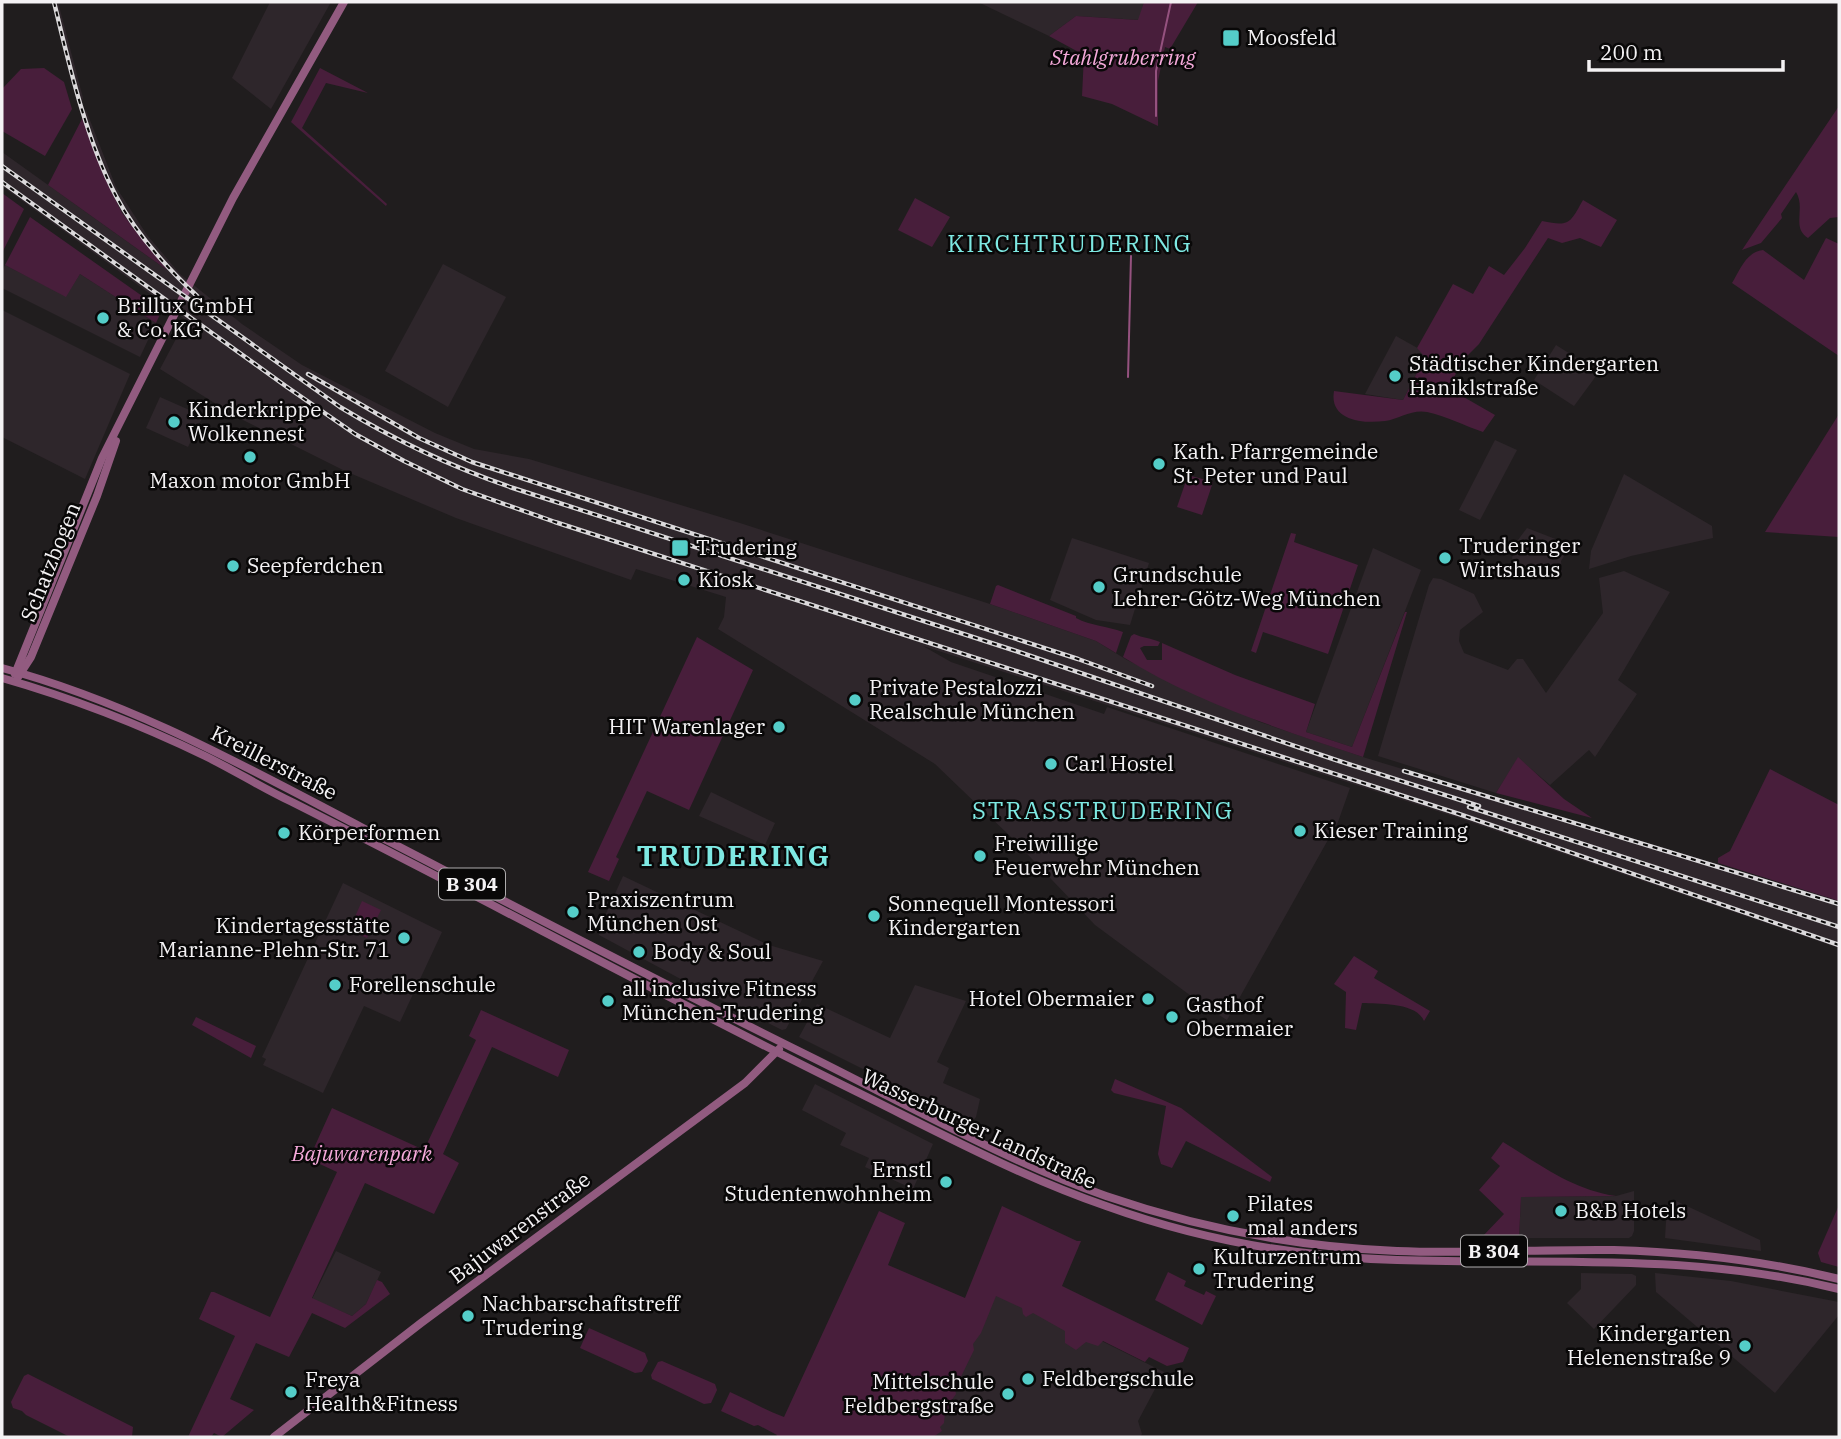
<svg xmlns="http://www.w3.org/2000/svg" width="1841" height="1439" font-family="'IBM Plex Serif',serif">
<rect width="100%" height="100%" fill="#201d1e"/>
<g fill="#2e262b">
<polygon points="52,2 58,2 83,98 80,106"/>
<polygon points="270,2 331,2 271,109 232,78"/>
<polygon points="978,2 1144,2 1139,20 1076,16 1049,36"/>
<polygon points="86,110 116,187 147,235 180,274 242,324 302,365 435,433 474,449 529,459 740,523 990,604 1096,641 1127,660 1260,722 1366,758 1839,901 1839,948 1456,817 923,646 951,662 1104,714 1107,707 1350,788 1338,822 1227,1020 1206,1007 1095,925 1012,838 935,764 718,629 724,617 726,597 636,569 631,580 456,518 345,471 237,417 160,369 186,320 2,186 2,152 164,268 122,213 104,175 88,133 83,117"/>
<polygon points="443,264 506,297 448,407 385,371"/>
<polygon points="5,265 66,296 80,274 156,323 140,357 2,288 2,271"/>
<polygon points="2,310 130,374 85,479 2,437"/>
<polygon points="1396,336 1421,350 1425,357 1403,400 1365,394"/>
<polygon points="1556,345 1599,372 1574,406 1534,380"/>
<polygon points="160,397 203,416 188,447 146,428"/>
<polygon points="1495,440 1517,450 1480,520 1459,510"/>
<polygon points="1624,474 1712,526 1713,538 1631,556 1589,569 1591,551"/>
<polygon points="1527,528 1571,545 1561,561 1562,574 1508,579 1515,544"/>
<polygon points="1072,538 1149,563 1130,625 1096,620 1050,600"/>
<polygon points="1373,548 1421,570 1352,747 1306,732"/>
<polygon points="1624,571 1670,592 1618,680 1637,694 1595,757 1589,750 1550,785 1518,758 1496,793 1378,756 1429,585 1433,578 1441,579 1474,594 1483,612 1460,630 1459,641 1464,653 1508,670 1517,659 1523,659 1546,693 1603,613 1599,578"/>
<polygon points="711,792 775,823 765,845 699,816"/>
<polygon points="623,876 769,945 823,961 786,1029 782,1030 701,990 599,935 598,931"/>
<polygon points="343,883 442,932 400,1022 364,1006 323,1093 263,1065 266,1059 262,1057"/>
<polygon points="915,985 966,1001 937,1062 949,1068 943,1083 980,1099 976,1117 971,1123 799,1037 817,1004 890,1038"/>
<polygon points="815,1084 933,1144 913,1189 865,1167 869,1158 840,1145 846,1133 802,1110"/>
<polygon points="1634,1191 1634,1231 1632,1236 1629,1238 1519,1238 1521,1197 1616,1196"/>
<polygon points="1676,1201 1760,1240 1761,1251 1665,1238 1667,1207"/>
<polygon points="336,1251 381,1272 366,1304 352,1316 312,1299"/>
<polygon points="1581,1273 1632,1274 1636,1276 1636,1285 1594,1329 1567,1303 1581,1289"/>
<polygon points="1655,1273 1731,1281 1839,1302 1839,1315 1775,1393 1656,1292"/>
<polygon points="995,1288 1164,1372 1138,1421 1142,1434 1140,1437 930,1437"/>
</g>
<g fill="#481e3b">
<polygon points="1144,2 1198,2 1170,49 1165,47 1158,81 1158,126 1112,104 1082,96 1084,55 1049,36 1076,16 1138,20"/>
<polygon points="44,68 64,82 72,109 45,156 2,131 2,89 21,69"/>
<polygon points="320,68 368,93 326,83 302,128 387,204 386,206 291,122"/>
<path d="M 1839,106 L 1839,217 L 1830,218 L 1808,238 C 1791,228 1806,208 1796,192 L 1781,214 L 1782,218 L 1761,243 L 1742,250 Z"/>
<polygon points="83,117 104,175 122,213 167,270 48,185"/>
<polygon points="2,193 24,209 2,253"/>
<polygon points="915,198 950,217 932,247 898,230"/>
<path d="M 1583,200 L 1617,220 L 1601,247 L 1580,238 L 1562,243 L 1548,238 L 1479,344 L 1464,359 L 1448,388 L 1495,415 L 1483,432 C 1465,426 1446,416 1427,412 C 1412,409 1399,419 1385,421 C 1362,424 1329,420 1334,391 L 1403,400 L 1425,357 L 1417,348 L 1453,284 L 1473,294 L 1489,266 L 1504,275 L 1525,248 L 1542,221 C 1570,227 1570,223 1583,200 Z"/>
<polygon points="30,217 162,310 156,323 80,274 66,297 5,265"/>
<path d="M 1826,238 L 1839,244 L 1839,356 L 1732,283 C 1740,270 1746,252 1763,250 L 1804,280 Z"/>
<polygon points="1839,414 1839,537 1765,532"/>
<polygon points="1188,475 1213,482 1202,515 1177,507"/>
<polygon points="1291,533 1296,534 1294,542 1358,565 1328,654 1263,632 1256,653 1251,651"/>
<path d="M 998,585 L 1076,616 L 1076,618 C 1091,626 1107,626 1123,632 L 1116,653 L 1096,641 L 990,604 L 996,586 Z"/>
<path d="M 1405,612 L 1407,612 L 1363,757 C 1280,729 1197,703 1123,657 L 1131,636 L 1134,634 C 1143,638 1151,638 1160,642 L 1158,646 L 1144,646 L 1140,648 L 1147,660 L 1162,660 L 1162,643 L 1235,675 L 1315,704 L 1306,732 L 1352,747 Z"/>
<polygon points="697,637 753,670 689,810 647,791 616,857 619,859 609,881 588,872"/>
<polygon points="1518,757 1564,799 1592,818 1496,793"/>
<polygon points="1770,769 1839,805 1839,901 1718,863 1718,858 1730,851"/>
<polygon points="362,901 381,910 367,938 349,930"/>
<path d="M 1354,956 L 1378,971 L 1374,978 L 1430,1011 L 1424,1021 C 1416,1002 1379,1004 1362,1003 L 1356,1030 L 1345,1028 L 1346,992 L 1334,984 Z"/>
<polygon points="481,1010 569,1050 558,1077 492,1047 443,1154 459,1163 434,1214 365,1183 312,1298 352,1316 366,1304 377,1280 382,1282 390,1294 345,1328 312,1313 289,1357 256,1343 230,1399 254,1410 222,1437 214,1433 211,1437 188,1437 235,1336 199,1319 211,1292 214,1292 270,1317 337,1172 309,1159 332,1108 424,1150 476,1040 469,1036"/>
<polygon points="196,1017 256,1046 251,1058 192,1025"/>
<polygon points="1115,1079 1181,1108 1272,1177 1270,1182 1186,1141 1172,1168 1161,1164 1158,1154 1166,1106 1114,1093 1111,1090"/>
<path d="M 1503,1142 C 1541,1165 1571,1189 1616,1196 L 1521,1197 L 1519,1238 L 1481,1238 L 1504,1214 L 1479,1190 L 1500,1166 L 1491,1158 Z"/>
<polygon points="1839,1205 1839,1267 1821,1262 1818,1253"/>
<path d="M 1002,1206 L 1077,1241 L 1081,1241 L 1062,1286 L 1189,1348 L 1183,1362 L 1167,1366 L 1149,1357 L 1145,1362 L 1103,1341 L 1098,1346 L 1086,1342 L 1076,1350 L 1065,1343 L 1065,1331 L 1033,1313 L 1026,1317 L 1023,1314 L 1022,1308 L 996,1296 L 981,1333 L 973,1344 L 974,1350 L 955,1389 L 956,1394 L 949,1404 L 949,1410 L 945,1412 L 944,1423 L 940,1427 L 942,1431 L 933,1437 L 776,1437 L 777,1435 L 758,1425 L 754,1426 L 721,1411 L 730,1392 C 748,1400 765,1410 784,1417 L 879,1211 L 905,1223 L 888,1265 L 965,1298 Z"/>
<polygon points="1168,1272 1186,1281 1184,1286 1204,1295 1206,1291 1216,1296 1202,1325 1155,1300"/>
<polygon points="589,1328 645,1353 648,1361 642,1372 635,1373 580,1348"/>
<polygon points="662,1361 715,1384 717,1390 711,1403 704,1404 652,1379 651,1375 658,1362"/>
<polygon points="28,1374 133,1427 132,1437 70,1437 26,1415 22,1411 13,1408 11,1402 24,1376"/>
</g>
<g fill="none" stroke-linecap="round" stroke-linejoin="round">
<g stroke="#95527f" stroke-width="2">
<polyline points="1156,116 1156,71 1171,2"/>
<polyline points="1128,377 1131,256"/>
</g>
<g stroke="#925b80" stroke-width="8">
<path d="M 2,668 C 130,702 246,767 363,828 C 512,905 661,983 811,1057 C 908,1105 1004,1160 1106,1196 C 1199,1228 1298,1247 1397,1251 C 1469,1254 1542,1249 1614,1250 C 1689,1252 1766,1261 1839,1279"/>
<polyline points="15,674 102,458 233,198 344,2"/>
<polyline points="18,677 31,657 97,496 116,441"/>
<path d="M 2,678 C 72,698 139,724 205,756 C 234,770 262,788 292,802 C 481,897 666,998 855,1091 C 938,1132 1019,1176 1106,1206 C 1200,1240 1297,1257 1397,1260 C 1549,1265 1688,1252 1839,1289"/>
<polyline points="274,1437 421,1323 745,1083 779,1049"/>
</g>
<g stroke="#dbd9db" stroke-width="4.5">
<g id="rail">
<path d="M 54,2 C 69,64 86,140 116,196 C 136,234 166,267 197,296"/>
<path d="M 2,166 L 340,407 C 396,441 452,467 513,488 L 1016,651 L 1336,760 L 1479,806"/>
<polyline points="2,182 287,387 355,434 404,461 462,489 555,522 1459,814 1839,945"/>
<polyline points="308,374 419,438 472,462 1078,659 1152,686"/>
<polyline points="1404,771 1839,904"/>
<polyline points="1469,807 1839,927"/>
</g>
</g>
<use href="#rail" stroke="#090808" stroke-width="2" stroke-dasharray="5" stroke-linecap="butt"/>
</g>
<g fill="#54cdc8" stroke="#090808" stroke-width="2.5">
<rect x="1222" y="29" width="18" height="18" rx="3.5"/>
<circle cx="103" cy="318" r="7"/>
<circle cx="1395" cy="376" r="7"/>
<circle cx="174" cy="422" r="7"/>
<circle cx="250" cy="457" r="7"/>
<circle cx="1159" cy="464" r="7"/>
<rect x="671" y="539" width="18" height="18" rx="3.5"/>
<circle cx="1445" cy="558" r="7"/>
<circle cx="233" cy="566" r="7"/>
<circle cx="684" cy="580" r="7"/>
<circle cx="1099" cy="587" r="7"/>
<circle cx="855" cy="700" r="7"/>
<circle cx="779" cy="727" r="7"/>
<circle cx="1051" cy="764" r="7"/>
<circle cx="1300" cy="831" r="7"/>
<circle cx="284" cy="833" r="7"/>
<circle cx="980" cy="856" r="7"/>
<circle cx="573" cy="912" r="7"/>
<circle cx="874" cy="916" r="7"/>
<circle cx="404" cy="938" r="7"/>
<circle cx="639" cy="952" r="7"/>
<circle cx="335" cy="985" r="7"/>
<circle cx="1148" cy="999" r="7"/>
<circle cx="608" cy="1001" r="7"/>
<circle cx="1172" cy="1017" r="7"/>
<circle cx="946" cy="1182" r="7"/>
<circle cx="1561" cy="1211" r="7"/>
<circle cx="1233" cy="1216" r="7"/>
<circle cx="1199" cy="1269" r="7"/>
<circle cx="468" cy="1316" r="7"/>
<circle cx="1745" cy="1346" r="7"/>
<circle cx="1028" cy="1379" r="7"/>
<circle cx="291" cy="1392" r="7"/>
<circle cx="1008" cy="1394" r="7"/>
</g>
<g text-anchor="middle" stroke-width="5" stroke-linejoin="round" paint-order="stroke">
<g fill="#090808" stroke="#aeacad" stroke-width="2">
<rect x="439" y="868.5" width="66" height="31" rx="5"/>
<rect x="1461" y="1235.5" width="66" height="31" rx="5"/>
</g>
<g font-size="19" font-weight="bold" fill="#f4f2f4">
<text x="472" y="891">B 304</text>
<text x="1494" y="1258">B 304</text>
</g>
<g font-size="21" fill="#f4f2f4" stroke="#090808" text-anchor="start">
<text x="1247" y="45">Moosfeld</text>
<text x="117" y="313">Brillux GmbH<tspan x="117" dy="24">&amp; Co. KG</tspan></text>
<text x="1409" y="371">Städtischer Kindergarten<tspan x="1409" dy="24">Haniklstraße</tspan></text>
<text x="188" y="417">Kinderkrippe<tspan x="188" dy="24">Wolkennest</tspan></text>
<text x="1173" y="459">Kath. Pfarrgemeinde<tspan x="1173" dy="24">St. Peter und Paul</tspan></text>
<text x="250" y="488" text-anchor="middle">Maxon motor GmbH</text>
<text x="1459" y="553">Truderinger<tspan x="1459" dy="24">Wirtshaus</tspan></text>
<text x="696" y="555">Trudering</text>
<text x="247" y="573">Seepferdchen</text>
<text x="1113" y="582">Grundschule<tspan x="1113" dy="24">Lehrer-Götz-Weg München</tspan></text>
<text x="698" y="587">Kiosk</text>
<text x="869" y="695">Private Pestalozzi<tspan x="869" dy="24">Realschule München</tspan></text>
<text x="765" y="734" text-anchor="end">HIT Warenlager</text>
<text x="1065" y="771">Carl Hostel</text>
<text x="1314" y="838">Kieser Training</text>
<text x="298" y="840">Körperformen</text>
<text x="994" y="851">Freiwillige<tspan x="994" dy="24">Feuerwehr München</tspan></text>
<text x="587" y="907">Praxiszentrum<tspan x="587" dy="24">München Ost</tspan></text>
<text x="888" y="911">Sonnequell Montessori<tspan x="888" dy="24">Kindergarten</tspan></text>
<text x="390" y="933" text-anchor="end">Kindertagesstätte<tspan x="390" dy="24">Marianne-Plehn-Str. 71</tspan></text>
<text x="653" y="959">Body &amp; Soul</text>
<text x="349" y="992">Forellenschule</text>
<text x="622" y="996">all inclusive Fitness<tspan x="622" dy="24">München-Trudering</tspan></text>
<text x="1134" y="1006" text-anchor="end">Hotel Obermaier</text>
<text x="1186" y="1012">Gasthof<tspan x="1186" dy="24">Obermaier</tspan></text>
<text x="932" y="1177" text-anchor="end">Ernstl<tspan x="932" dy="24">Studentenwohnheim</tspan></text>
<text x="1247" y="1211">Pilates<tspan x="1247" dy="24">mal anders</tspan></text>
<text x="1575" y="1218">B&amp;B Hotels</text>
<text x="1213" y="1264">Kulturzentrum<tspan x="1213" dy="24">Trudering</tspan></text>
<text x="482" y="1311">Nachbarschaftstreff<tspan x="482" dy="24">Trudering</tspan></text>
<text x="1731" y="1341" text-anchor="end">Kindergarten<tspan x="1731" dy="24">Helenenstraße 9</tspan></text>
<text x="1042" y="1386">Feldbergschule</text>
<text x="305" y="1387">Freya<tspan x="305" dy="24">Health&amp;Fitness</tspan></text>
<text x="994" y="1389" text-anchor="end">Mittelschule<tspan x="994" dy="24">Feldbergstraße</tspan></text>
</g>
<g font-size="21" font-style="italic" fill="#f5a9da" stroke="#090808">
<text x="1123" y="65">Stahlgruberring</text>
<text x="362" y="1161">Bajuwarenpark</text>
</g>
<g font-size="21" fill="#f4f2f4" stroke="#090808">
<text transform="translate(51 562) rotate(-68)" y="7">Schatzbogen</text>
<text transform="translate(274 763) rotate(27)" y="7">Kreillerstraße</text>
<text transform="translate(979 1129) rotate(25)" y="7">Wasserburger Landstraße</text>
<text transform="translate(520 1228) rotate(-37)" y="7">Bajuwarenstraße</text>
</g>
<g font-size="24" letter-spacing="2" fill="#7ee9e3" stroke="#090808">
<text x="1070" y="252">KIRCHTRUDERING</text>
<text x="1103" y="819">STRASSTRUDERING</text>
</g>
<g font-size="28" font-weight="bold" letter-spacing="2" fill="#7ee9e3" stroke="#090808">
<text x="734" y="866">TRUDERING</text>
</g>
</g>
<rect width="1841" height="1439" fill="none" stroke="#f4f2f4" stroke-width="7"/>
<path d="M1589 60v10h194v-10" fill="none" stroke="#f4f2f4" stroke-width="3.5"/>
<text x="1600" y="60" font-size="21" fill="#f4f2f4" stroke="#090808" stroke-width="5" paint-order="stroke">200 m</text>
</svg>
